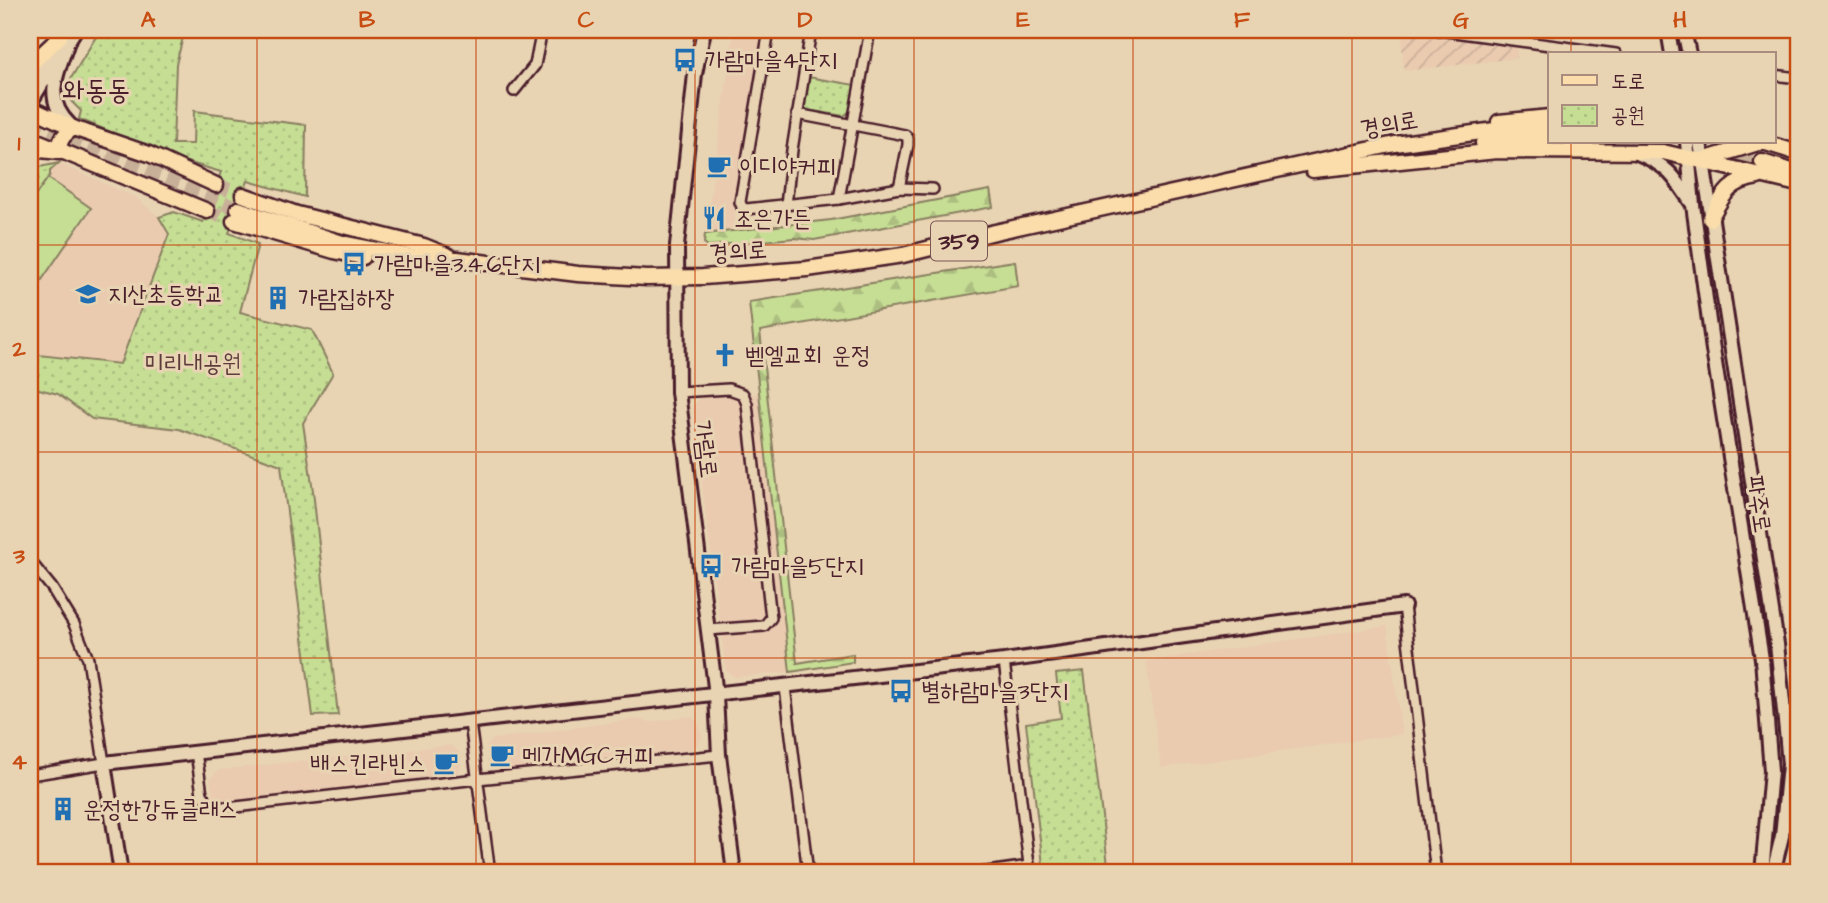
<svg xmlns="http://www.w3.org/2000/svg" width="1828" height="903" font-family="'Architects Daughter','Poor Story',sans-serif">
<defs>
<pattern id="industrial-furrows" width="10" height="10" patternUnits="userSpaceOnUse" patternTransform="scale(1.75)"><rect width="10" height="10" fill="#eacbb0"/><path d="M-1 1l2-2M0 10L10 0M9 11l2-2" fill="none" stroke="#caae98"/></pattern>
<pattern id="forest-firs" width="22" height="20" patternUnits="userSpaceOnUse" patternTransform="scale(1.75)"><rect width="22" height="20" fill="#c6de94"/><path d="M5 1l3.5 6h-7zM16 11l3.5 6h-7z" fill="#acbe80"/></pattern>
<pattern id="park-dots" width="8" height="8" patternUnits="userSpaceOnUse" patternTransform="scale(1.75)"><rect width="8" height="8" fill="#c6de94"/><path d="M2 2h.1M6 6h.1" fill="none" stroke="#acbe80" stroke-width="1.8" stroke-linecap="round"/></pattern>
</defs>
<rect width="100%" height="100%" fill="#e8d4b3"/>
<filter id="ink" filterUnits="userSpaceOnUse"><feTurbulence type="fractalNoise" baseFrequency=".0143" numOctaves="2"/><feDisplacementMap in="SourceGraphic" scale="14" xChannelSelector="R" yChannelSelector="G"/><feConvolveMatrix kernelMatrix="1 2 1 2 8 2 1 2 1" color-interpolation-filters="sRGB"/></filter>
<g filter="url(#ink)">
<g fill="#eacbb0">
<polygon points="734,30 764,30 733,229 705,234"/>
<polygon points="59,163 137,198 159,217 169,233 120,364 30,354 30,203 50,175 50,171"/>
<polygon points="759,393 790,672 735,677 726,671 692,407 700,398"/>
<polygon points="1387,626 1402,734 1161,768 1146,661"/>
<polygon points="690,716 699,723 702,738 694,749 497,771 488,764 487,746 493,739 636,719 652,722"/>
<polygon points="451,745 459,752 461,768 453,778 227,803 213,796 210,779 218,770"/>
</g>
<polygon fill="url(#industrial-furrows)" points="1401,34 1517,46 1517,58 1404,71"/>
<g fill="url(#forest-firs)" stroke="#887e60" stroke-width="2">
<polygon points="990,190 993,207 814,240 794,238 708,246 704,243 705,234 831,220"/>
<polygon points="1015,261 1018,286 760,331 797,663 853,654 853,662 790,672 749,302"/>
</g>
<g fill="url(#park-dots)" stroke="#887e60" stroke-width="2">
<polygon points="100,30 185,30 176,64 173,144 193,144 194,111 306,125 305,197 248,181 229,233 258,244 240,312 312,330 333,373 303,423 313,491 338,715 313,716 281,465 179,429 92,419 58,394 39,389 30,391 30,354 120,364 169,234 159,217 174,212 203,222 221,172 180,160 79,119 81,111 71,101 70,89 73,84 70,80"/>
<polygon points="808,77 855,85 851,110 844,116 807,110 803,105"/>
<polygon points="59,163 50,171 50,175 30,203 30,169"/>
<polygon points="1084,671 1109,873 1044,873 1026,723 1061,718 1056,674"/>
</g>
<polygon fill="#c6de94" stroke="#887e60" stroke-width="2" points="48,178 91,208 35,290 30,286 30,203"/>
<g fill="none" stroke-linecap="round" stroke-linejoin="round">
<g stroke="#c8b098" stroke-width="14" stroke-dasharray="14 7" stroke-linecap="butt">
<polyline points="30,123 238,209"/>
<polyline points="1658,142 1698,149"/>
<polyline points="1716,142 1747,147"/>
<polyline points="1718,153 1762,162"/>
<polyline points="216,185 243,195"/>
<polyline points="207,211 234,221"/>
</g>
<g stroke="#4a1f2b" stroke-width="14">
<g id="street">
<polyline points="769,30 740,202 742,207 746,209 839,199 899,188 933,189"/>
<polyline points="1439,30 1616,54"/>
<polyline points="1774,75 1798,78"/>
<polyline points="514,91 535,65 542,30"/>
<polyline points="797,114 905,135 908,138 908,145 899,188"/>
<polyline points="839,199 870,30"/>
<polyline points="786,205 792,150 811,30"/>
<polyline points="678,392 729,389 743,394 747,404 771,618 764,626 708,630"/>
<polyline points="30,561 52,588 74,624 88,659 104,763 30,775"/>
<polyline points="1404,606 1436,873"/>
<polyline points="1004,661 1030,873"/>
<polyline points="785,687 808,873"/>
<polyline points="470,723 490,873"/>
<polyline points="196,752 202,794 210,805 227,808 477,779 719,755"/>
<polyline points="980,873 1029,866"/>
</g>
</g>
<g stroke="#4a1f2b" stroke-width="18">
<g id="secondary">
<polyline points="704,30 695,74 677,246 678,392 716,695 719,755 734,873"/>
<polyline points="1668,30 1672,54"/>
<polyline points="1684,30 1689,54"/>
<path d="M 68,41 C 58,73 42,98 70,125"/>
<polyline points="30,86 64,30"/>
<polyline points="30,103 75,30"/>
<polyline points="1687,142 1693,205 1713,350 1762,659 1771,771 1762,873"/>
<polyline points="1700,142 1777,644 1786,731 1789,765 1782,836 1773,873"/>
<path d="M 1637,153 C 1667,165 1674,176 1691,202"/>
<polyline points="121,873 104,763 1004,661 1404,606"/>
</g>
</g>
<g stroke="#4a1f2b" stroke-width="19">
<g id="primary">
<polyline points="30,65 60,37"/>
<polyline points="30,108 73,128 149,154 216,185"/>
<polyline points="1499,122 1550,117"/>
<polyline points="30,138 207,211"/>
<polyline points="1483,143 1550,138"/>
<path d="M 30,149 L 60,152 C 58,140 64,135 73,128"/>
<polyline points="1703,160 1758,143 1766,143 1798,153"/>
<polyline points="1762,162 1798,173"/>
<polyline points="1313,170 1497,151 1663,152 1798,184"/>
<polyline points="243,195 297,214 424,246 449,256"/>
<polyline points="238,209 342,243 423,259 457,259 578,274 647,278 703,277 807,269 903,255 995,232 1395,144 1502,129 1550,129"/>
<path d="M 1710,219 C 1723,195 1729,181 1758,177"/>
<polyline points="234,221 334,251 363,257"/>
</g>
</g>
<use href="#street" stroke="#e8d4b3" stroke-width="9"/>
<use href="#secondary" stroke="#e8d4b3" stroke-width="12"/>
<use href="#primary" stroke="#faddab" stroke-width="14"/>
</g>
</g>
<path fill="none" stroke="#c84d12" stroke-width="2" stroke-opacity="0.55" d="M 257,30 L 257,873M 476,30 L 476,873M 695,30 L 695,873M 914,30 L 914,873M 1133,30 L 1133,873M 1352,30 L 1352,873M 1571,30 L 1571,54M 1571,142 L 1571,873M 30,245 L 1798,245M 30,452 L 1798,452M 30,658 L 1798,658"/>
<defs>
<g id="bus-bare" transform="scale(1.89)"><path d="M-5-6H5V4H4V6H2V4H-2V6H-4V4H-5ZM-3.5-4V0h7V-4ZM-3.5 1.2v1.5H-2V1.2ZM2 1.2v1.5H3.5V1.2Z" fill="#1f6fb2" stroke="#e8d4b3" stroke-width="2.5" paint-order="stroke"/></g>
<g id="cafe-bare" transform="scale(1.89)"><path d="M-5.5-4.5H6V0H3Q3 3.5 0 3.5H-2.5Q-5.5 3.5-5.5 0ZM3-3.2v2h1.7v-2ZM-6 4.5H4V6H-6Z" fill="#1f6fb2" stroke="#e8d4b3" stroke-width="2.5" paint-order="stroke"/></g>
<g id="restaurant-bare" transform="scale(1.89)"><path d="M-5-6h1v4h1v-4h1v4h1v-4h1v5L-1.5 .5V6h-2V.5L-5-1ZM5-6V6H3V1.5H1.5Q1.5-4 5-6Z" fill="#1f6fb2" stroke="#e8d4b3" stroke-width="2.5" paint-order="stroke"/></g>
<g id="school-bare" transform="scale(1.89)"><path d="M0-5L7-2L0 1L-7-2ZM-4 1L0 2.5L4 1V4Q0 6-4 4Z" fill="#1f6fb2" stroke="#e8d4b3" stroke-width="2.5" paint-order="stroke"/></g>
<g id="building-bare" transform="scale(1.89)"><path d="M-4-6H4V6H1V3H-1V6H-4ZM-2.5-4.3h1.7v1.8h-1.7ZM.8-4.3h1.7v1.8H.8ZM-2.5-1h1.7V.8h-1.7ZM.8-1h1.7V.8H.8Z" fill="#1f6fb2" stroke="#e8d4b3" stroke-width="2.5" paint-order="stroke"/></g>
<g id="church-bare" transform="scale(1.89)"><path d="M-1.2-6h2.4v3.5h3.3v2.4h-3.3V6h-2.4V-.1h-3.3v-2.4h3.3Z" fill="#1f6fb2" stroke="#e8d4b3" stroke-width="2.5" paint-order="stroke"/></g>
</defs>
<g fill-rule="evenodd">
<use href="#bus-bare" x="685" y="60"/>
<use href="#cafe-bare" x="719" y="166"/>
<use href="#restaurant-bare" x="714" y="218"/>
<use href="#bus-bare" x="354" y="264"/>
<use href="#school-bare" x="88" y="294"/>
<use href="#building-bare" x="278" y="298"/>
<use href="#church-bare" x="725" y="355"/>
<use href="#bus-bare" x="711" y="566"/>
<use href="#bus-bare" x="901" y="691"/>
<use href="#cafe-bare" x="502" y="755"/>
<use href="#cafe-bare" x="446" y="763"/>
<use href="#building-bare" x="63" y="809"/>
</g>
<g text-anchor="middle" stroke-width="6" stroke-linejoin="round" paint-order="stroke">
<rect fill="#e8d4b3" stroke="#795554" stroke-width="2" x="931" y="221.5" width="56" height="39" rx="5"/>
<g font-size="23" font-weight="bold" fill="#4a1f2b">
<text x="959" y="249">359</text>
</g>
<g font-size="24" fill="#4a1f2b" stroke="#e8d4b3" text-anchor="start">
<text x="705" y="68">가람마을4단지</text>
<text x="739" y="174">이디야커피</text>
<text x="734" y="226">조은가든</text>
<text x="374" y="272">가람마을3.4.6단지</text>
<text x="108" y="302">지산초등학교</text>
<text x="298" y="306">가람집하장</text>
<text x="745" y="363">벧엘교회 운정</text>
<text x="731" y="574">가람마을5단지</text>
<text x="921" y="699">별하람마을3단지</text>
<text x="522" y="763">메가MGC커피</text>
<text x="426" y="771" text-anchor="end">배스킨라빈스</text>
<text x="83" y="817">운정한강듀클래스</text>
</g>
<g font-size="24" fill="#4a1f2b" stroke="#e8d4b3">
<text transform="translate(1389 124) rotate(-10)" y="8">경의로</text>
<text transform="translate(738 251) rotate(-4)" y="8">경의로</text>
<text transform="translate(706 449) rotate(83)" y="8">가람로</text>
<text transform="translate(1759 504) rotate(81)" y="8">파주로</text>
</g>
<g font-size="24" fill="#5d3c3b" stroke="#e8d4b3">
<text x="193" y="371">미리내공원</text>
</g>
<g font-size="28" fill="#4a1f2b" stroke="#e8d4b3">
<text x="96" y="99">와동동</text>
</g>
</g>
<rect width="1828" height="903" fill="none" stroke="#e8d4b3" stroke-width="77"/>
<rect x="1548" y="52" width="228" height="91" fill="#e8d4b3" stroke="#a98c7d" stroke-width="2"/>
<rect x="1562" y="75" width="35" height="10" fill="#faddab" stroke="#a98c7d" stroke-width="2"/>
<text x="1611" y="88" font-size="21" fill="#4a1f2b">도로</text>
<rect x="1562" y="105" width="35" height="21" fill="url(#park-dots)" stroke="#a98c7d" stroke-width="2"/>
<text x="1611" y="122" font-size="21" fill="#4a1f2b">공원</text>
<rect x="38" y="38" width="1752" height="826" fill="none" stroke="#c84d12" stroke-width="2.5"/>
<g font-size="23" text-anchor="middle" font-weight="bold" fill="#c84d12">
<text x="148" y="27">A</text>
<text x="367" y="27">B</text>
<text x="586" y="27">C</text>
<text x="805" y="27">D</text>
<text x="1023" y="27">E</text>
<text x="1242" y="27">F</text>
<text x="1461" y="27">G</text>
<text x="1680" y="27">H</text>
<text x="19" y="150">1</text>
<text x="19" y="356">2</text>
<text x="19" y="563">3</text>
<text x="19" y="769">4</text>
</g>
</svg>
